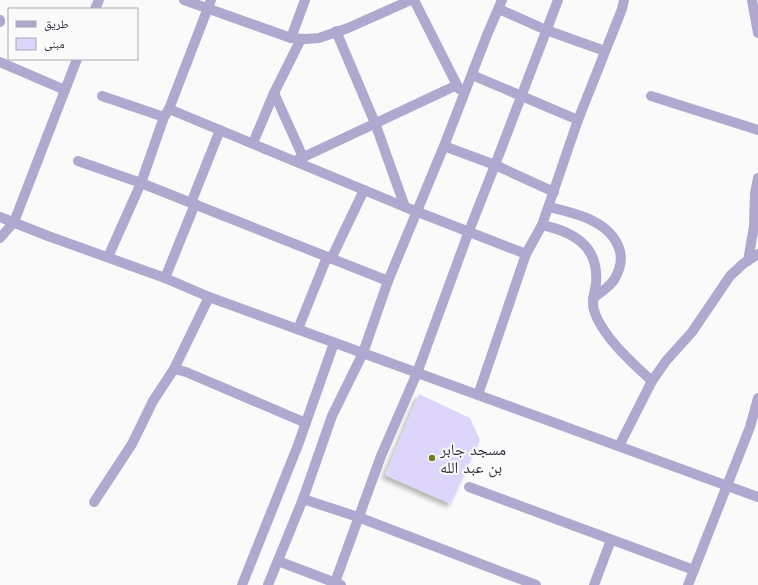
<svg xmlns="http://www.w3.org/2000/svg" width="758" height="585" font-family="Jost,'Noto Naskh Arabic',sans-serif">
<defs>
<filter id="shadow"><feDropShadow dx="-3.5" dy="3.5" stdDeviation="2" flood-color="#0004"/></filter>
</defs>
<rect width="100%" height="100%" fill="#fafafa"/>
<polygon fill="#ded6fa" filter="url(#shadow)" points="419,394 470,418 480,440 451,504 385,475"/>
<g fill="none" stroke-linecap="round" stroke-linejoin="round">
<g stroke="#b0a8ce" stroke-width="10">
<polyline points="184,0 291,38 305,39 319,38 348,28 411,0"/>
<polyline points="414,0 459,89"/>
<polyline points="752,0 758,33"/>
<polyline points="95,9 99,0"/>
<polyline points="499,9 546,30 605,51"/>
<polyline points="0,20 0,22"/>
<polyline points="336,31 375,123 405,207"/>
<polyline points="291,38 305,0"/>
<polyline points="0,62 65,90"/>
<polyline points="472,75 578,120"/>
<polyline points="274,93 303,157"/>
<polyline points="102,96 164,117"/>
<polyline points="651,96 758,130"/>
<polyline points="169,109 405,207 526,254"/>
<polyline points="253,143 274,93 301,39"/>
<polyline points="444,146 495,165 554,192"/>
<polyline points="78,161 141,183 388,281"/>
<polyline points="295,161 457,85"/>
<polyline points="191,203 220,130"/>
<path d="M 549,207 C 574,213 609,220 619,248 C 623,259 620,270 614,280 C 609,287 600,293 593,298"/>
<polyline points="0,217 48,236 165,278 209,297 758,497"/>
<path d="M 542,225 C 574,232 599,246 596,283 C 595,292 591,302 594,310 C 601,335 633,364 652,381"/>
<polyline points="0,238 14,222 77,59"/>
<polyline points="108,257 141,183 164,117 169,109 211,0"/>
<polyline points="331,259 364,190"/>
<polyline points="748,261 754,226 755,193 758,178"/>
<polyline points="165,278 195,204"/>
<polyline points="298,329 327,257"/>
<polyline points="174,369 186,372 306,423"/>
<polyline points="478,395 526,254 542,225 578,120 622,9 624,0"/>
<polyline points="619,446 652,381 666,361 692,332 730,276 744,263 758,254"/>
<polyline points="469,487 694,570"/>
<polyline points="303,499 358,517 536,585"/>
<polyline points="94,502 132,444 153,401 174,369 209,297"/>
<polyline points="278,561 341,585"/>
<polyline points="242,585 298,445 334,343"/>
<polyline points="268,585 303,499 332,416 363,353 388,281 444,146 487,35 502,0"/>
<polyline points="334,585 381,456 417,373 469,231 495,165 558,0"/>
<polyline points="594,585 611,540"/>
<polyline points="688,585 750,427 758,398"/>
</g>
</g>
<circle fill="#727b26" stroke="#fafafa" stroke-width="1.5" cx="432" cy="458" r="4"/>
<g text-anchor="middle" stroke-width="4" stroke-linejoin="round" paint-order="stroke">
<g font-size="16" fill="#33303d" stroke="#fafafa" text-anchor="start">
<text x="440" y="455">مسجد جابر<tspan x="440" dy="18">بن عبد الله</tspan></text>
</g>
</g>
<rect x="8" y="8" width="130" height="52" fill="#fafafa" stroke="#aaa9ae"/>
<rect x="16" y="21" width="20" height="6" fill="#b0a8ce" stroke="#aaa9ae"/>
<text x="44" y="28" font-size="12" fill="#33303d">طريق</text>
<rect x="16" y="38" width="20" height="12" fill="#ded6fa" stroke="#aaa9ae"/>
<text x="44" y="48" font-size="12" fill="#33303d">مبنى</text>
</svg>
